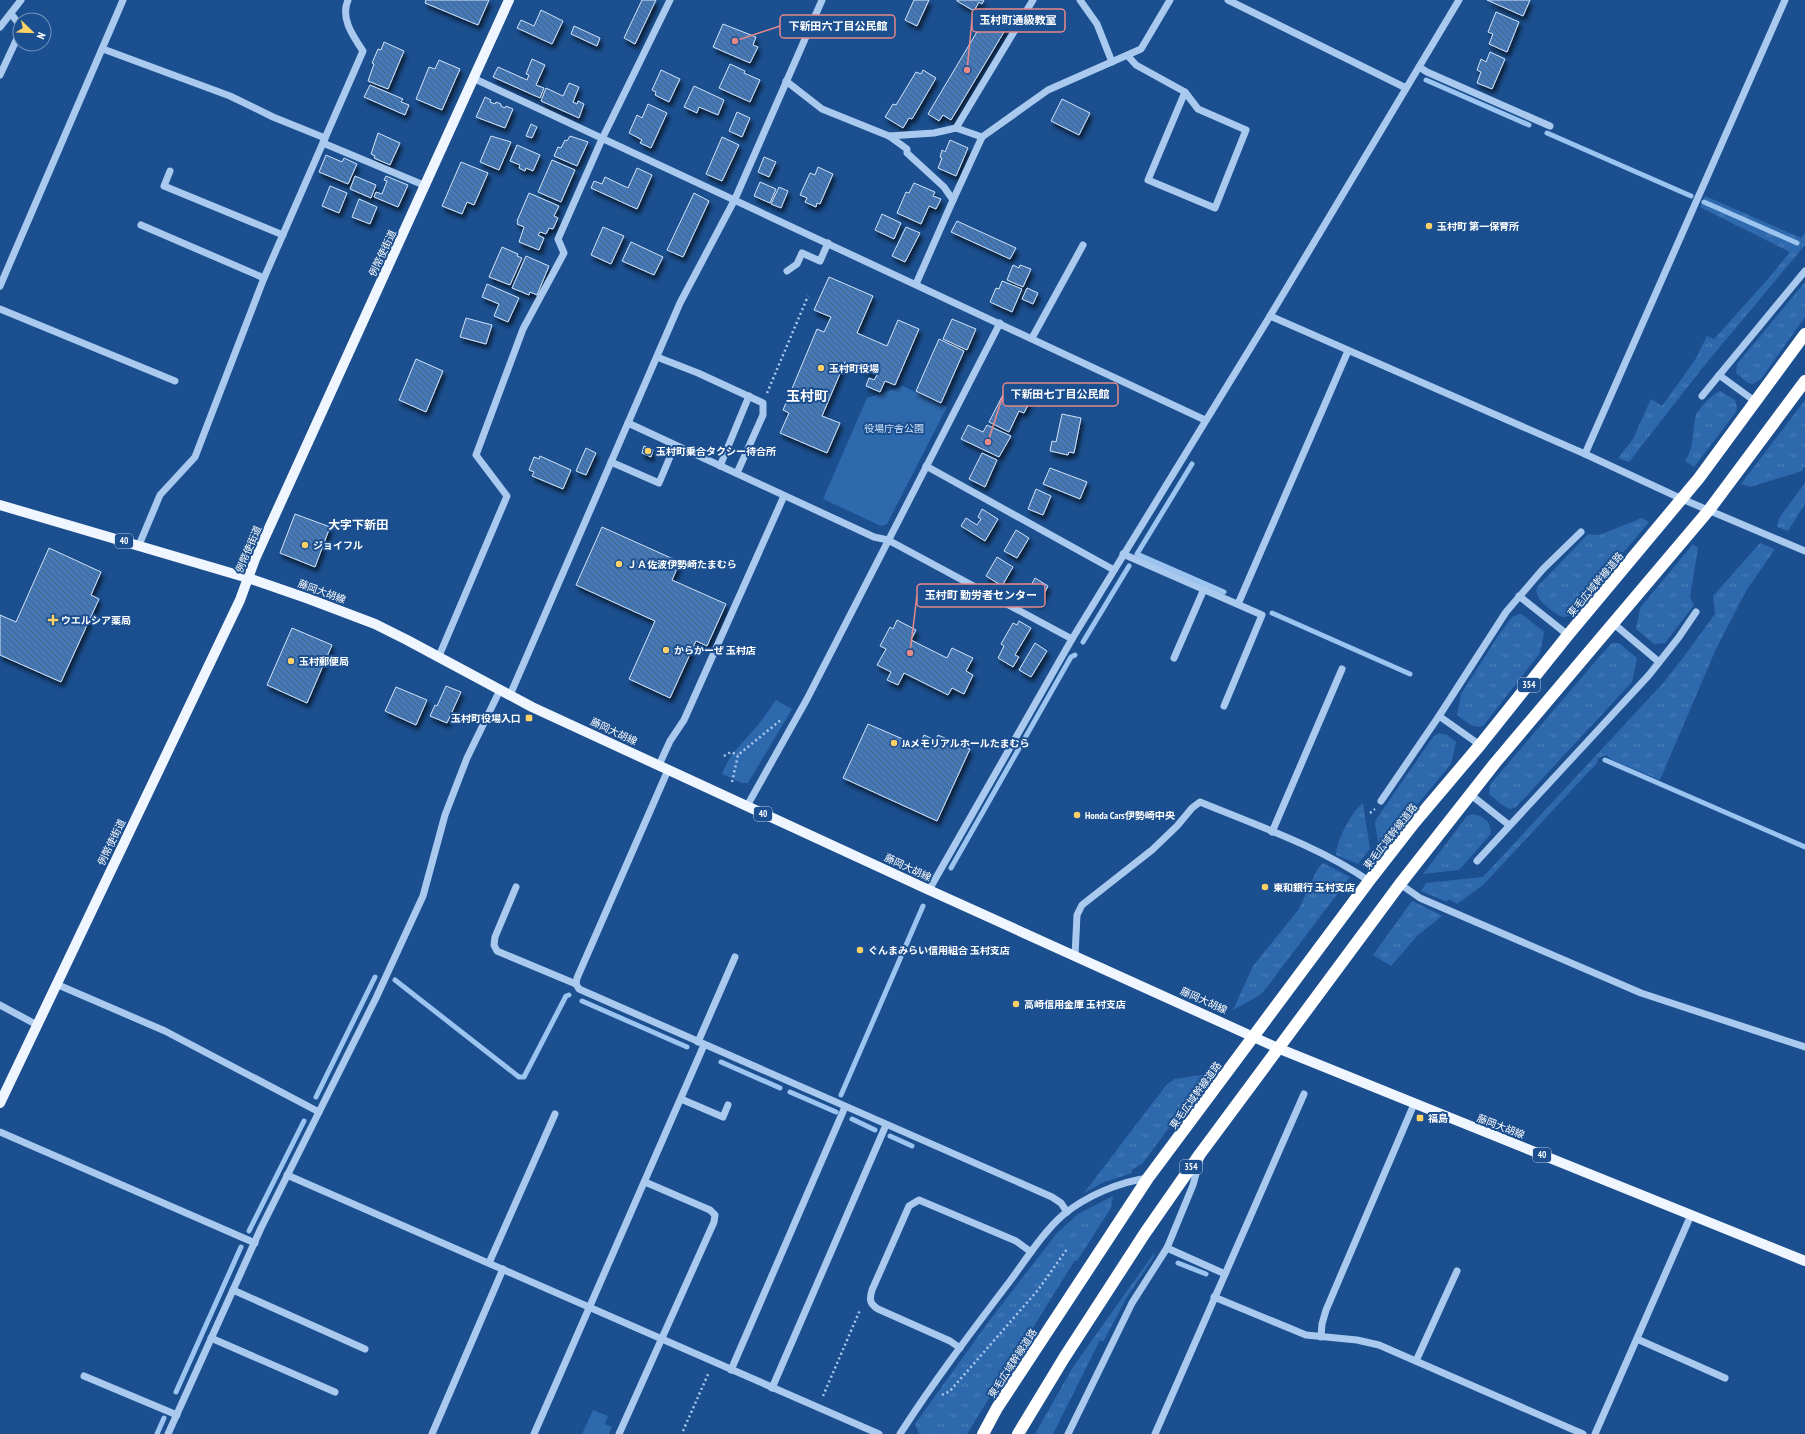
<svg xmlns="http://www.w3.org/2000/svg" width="1805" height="1434" font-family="'PT Sans Narrow','Noto Sans JP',sans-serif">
<defs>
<pattern id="grass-tufts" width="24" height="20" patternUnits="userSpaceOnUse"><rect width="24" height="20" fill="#2e69ad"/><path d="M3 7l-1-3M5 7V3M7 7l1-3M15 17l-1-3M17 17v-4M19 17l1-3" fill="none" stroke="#4d80b9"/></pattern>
<pattern id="building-back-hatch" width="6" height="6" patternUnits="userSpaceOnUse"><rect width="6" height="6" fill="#4478b7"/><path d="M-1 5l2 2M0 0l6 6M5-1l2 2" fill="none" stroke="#486282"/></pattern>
<filter id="shadow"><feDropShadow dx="2.5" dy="4.5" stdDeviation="2" flood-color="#0009"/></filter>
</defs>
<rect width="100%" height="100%" fill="#1b4f8f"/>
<g fill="url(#grass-tufts)">
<polygon points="1705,196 1801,238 1805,233 1805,245 1704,366 1629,462 1618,458 1633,439 1651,399 1662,406 1695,360 1707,336 1714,339 1768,279 1790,252 1700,207"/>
<polygon points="1805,282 1805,317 1761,379 1753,384 1748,383 1736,373 1737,364"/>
<path d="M 1720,391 L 1735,400 L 1737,407 L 1736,412 L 1694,467 L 1685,461 C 1696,443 1691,433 1696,415 C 1698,409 1714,393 1720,391 Z"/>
<polygon points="1805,400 1805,466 1802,471 1750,487 1741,484"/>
<polygon points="1805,483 1805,504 1788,531 1777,527 1779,518"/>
<path d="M 1642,518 L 1649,522 L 1570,616 L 1563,617 L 1560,616 C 1551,610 1533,599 1537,587 L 1588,534 L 1599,535 Z"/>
<polygon points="1760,543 1775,549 1746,591 1716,649 1660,780 1612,760 1606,755 1598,758 1597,763 1483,885 1457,904 1449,899 1447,902 1421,891 1426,883 1483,877 1664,682 1679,663 1715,614 1713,596"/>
<polygon points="1693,544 1698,548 1690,597 1694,605 1665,643 1654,644 1636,629 1640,608"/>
<path d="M 1520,614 L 1523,615 L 1544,632 L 1540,653 L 1484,725 C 1474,731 1465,720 1457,715 L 1461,694 L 1498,636 L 1512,617 Z"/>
<polygon points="1614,643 1619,643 1637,658 1632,682 1516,807 1510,809 1502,805 1489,794 1490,786 1493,781 1601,655 1611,644"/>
<polygon points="1439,733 1447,735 1456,742 1451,764 1379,851 1375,821 1433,737"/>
<path d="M 1363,803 L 1370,849 L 1358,864 L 1336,855 C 1336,841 1352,811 1363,803 Z"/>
<path d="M 1472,814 C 1482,815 1494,824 1490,835 L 1459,870 L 1423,874 L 1467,816 Z"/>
<polygon points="1323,863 1350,877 1264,991 1260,995 1233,1010 1253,966 1299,909 1318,868"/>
<polygon points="1412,901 1441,915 1441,917 1419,934 1391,966 1373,955"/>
<polygon points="1209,1074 1142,1164 1132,1170 1132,1173 1102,1183 1084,1193 1167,1084 1175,1079"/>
<polygon points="1113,1196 1111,1208 1077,1261 1075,1260 967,1434 919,1434 915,1424 989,1321 1057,1233 1078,1214"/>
<polygon points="1154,1253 1154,1257 1127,1297 1103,1342 1100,1340 1053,1434 1035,1434 1073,1367"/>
</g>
<g fill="#2e69ad">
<polygon points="903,386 947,407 887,524 881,526 823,499 867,398"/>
<path d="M 776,700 L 792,709 L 748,783 L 742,783 L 722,774 C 729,754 744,742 757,726 C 764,718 770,708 776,700 Z"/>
<polygon points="593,1410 608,1416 605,1424 612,1427 609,1434 582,1434"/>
</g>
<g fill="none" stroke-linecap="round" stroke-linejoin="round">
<g stroke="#9cc4f0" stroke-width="5">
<polyline points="1426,80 1529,125"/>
<polyline points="1547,133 1691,196"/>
<polyline points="1704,202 1797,243"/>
<polyline points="1192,464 1137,554 1224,592"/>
<polyline points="1272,613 1410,674"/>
<polyline points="1083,642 1129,566"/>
<polyline points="1605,760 1805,847"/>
<polyline points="951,868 1071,657 1075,655"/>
<polyline points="395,980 519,1077 524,1077 566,996 569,995"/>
<polyline points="582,1001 687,1047"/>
<polyline points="721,1062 780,1088"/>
<polyline points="790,1092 836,1112"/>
<polyline points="841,1095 923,906"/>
<polyline points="316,1097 375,977"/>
<polyline points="852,1119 875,1130"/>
<polyline points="890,1136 912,1146"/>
<polyline points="249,1231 304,1121"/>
<polyline points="1178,1263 1206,1274"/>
<polyline points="176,1392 241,1247"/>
<polyline points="157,1434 164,1418"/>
</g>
</g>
<g fill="url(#building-back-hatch)" stroke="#cfe3fa" filter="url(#shadow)">
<polygon points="426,0 489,0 478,25 425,3"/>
<polygon points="642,0 656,0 635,44 624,38"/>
<polygon points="914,0 929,0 917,26 905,20"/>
<polygon points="957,0 984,0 982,4 979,2 974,11 957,1"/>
<polygon points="1487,0 1530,0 1523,16"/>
<polygon points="541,10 563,21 552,44 517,28 521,20 534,26"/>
<polygon points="1496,12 1519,22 1507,52 1489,44 1493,34 1488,32"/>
<polygon points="987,15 1007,27 951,120 943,115 939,121 928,114"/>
<polygon points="723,24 756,37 753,45 758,47 750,63 713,47"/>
<polygon points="574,26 600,38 597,46 571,34"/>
<polygon points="384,42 404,51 388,89 368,81 374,64 372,63 378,49 381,50"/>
<polygon points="1490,52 1505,59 1492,89 1477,83 1481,72 1477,70 1481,59 1486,62"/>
<polygon points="532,59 545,65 536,85 544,88 540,98 493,77 498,67 527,80 529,75 526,74"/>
<polygon points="439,60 460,69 442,110 416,99 429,67 435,69"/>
<polygon points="730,64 745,71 744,73 760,80 750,102 719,88"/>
<polygon points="661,70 680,79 669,102 655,95 656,92 652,90"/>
<polygon points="923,70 936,78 912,119 909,118 903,128 885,117 893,104 896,105 916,72 921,74"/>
<polygon points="569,83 579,87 573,102 577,104 578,101 584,104 579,118 541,101 546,88 563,96"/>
<polygon points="370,85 403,99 401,102 409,105 405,115 364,97"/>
<polygon points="694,86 724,100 718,115 699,107 697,113 684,107"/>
<polygon points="485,97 491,100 490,102 495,104 496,102 501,104 501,106 505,108 506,106 513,109 505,128 476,117"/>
<polygon points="1062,99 1090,113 1079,135 1051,121"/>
<polygon points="648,104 667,113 651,148 640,143 642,140 629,133 637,115 642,118"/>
<polygon points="737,112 750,118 742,137 729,131"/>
<polygon points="531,124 537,127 532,138 526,136"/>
<polygon points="378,133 400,143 390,165 374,158 375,156 371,154"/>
<polygon points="491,136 511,142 499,170 480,162"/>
<polygon points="570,136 588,142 577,166 554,156 558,147 561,148 565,140 567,141"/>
<polygon points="722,137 739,145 722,181 706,174"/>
<polygon points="950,140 968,148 956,176 938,168 942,158 940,157 942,150 945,152"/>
<polygon points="517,145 540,155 533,171 526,168 525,171 519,168 520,165 510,161"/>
<polygon points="326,155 342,162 344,158 357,164 348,184 319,172"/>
<polygon points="764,157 776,162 769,177 758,172"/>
<polygon points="552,160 575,170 561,202 538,192"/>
<polygon points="461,162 488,173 474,205 467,202 462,214 442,206"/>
<polygon points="818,167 833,174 820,204 817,203 816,207 805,202 807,198 800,195 810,173 815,175"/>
<polygon points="637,168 652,175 637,209 591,188 594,181 602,184 605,177 628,188"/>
<polygon points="355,176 376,185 371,198 350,189"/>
<polygon points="386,176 408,185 398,207 374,197 376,192 382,194 387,181 384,180"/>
<polygon points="760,182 776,189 770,203 754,196"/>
<polygon points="914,183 935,192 933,196 941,199 936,209 929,206 921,224 897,213 906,192 909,193"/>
<polygon points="330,186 347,193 339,213 322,206"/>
<polygon points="779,187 788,191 781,208 771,204"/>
<polygon points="529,193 559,206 554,216 558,218 553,229 549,228 546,234 540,232 538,235 544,238 539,250 519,242 524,227 517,224 518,222 517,221"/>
<polygon points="694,193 709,201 683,257 667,250"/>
<polygon points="359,199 377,207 370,224 352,217"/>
<polygon points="882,214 901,223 894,239 875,230"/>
<polygon points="957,221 1016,248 1010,259 951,232"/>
<polygon points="603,227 624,236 611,264 591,255"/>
<polygon points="906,227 920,233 905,262 892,256"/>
<polygon points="631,242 663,257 654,275 622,261"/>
<polygon points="502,247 518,254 517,256 522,258 510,285 489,277"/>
<polygon points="526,256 549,266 537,295 530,292 529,295 512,288"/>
<polygon points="1013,265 1019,268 1020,265 1031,269 1023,287 1007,280"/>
<polygon points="829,277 873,296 857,333 887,346 898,320 919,329 895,385 885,381 880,392 866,386 869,378 874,380 877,375 845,362 822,416 840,423 827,453 780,433 789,413 783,410 817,329 824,332 831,317 814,310"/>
<polygon points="1002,281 1022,289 1012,312 990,302 996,288 999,289"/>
<polygon points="487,284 519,298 508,322 494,316 499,304 482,297"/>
<polygon points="1027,288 1038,293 1033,304 1022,299"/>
<polygon points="466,318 492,325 486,344 460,337"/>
<polygon points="952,319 976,329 967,350 943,339"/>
<polygon points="939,339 964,351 941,403 916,391"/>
<polygon points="416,359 443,371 426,412 399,400"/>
<polygon points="1008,385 1032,397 1024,413 1019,411 1009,432 989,422"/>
<polygon points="1062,414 1081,418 1074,453 1069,452 1068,455 1050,451 1052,441 1056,442"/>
<polygon points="968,425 983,432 987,425 1011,436 999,457 961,439"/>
<polygon points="644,446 653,450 651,457 642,453"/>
<polygon points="586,448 596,453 586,475 576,471"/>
<polygon points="982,453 997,460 985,487 969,479"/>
<polygon points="540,456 571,470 563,489 532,476 534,472 529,470 534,457 539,459"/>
<polygon points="1050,468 1087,482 1080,499 1043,484"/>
<polygon points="1036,489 1051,496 1043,515 1028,509"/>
<polygon points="982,509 998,519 985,541 961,526 966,518 977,525 981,519 978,517"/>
<polygon points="295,514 330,527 315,567 280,553"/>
<polygon points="602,527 680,562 672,580 726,604 707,646 696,641 670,698 629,679 655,621 576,585"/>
<polygon points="1016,530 1029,538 1017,558 1004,551"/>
<polygon points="49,548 101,572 91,595 99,599 61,682 0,655 0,615 16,622"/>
<polygon points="997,557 1013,567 1002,586 986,576"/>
<polygon points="1035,578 1048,586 1039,604 1025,597"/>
<polygon points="897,620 916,630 911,640 947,658 952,648 973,658 966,671 973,675 964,694 952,688 948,695 904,673 898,685 887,680 891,672 877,665 886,649 880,646 890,627 893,629"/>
<polygon points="1019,621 1031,628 1015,655 1019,657 1013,667 998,658 1004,646 1001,644 1013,623 1017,625"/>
<polygon points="292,628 332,645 307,703 267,685"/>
<polygon points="1035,643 1047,651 1031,677 1019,670"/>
<polygon points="446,686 461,692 447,723 430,716 435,705 437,706"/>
<polygon points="396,687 427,700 416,725 385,711"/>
<polygon points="868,724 919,746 924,735 935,740 938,735 970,749 937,821 843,778"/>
</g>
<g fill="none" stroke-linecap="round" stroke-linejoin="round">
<g stroke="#a9c9ee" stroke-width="2.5" stroke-dasharray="2 3" stroke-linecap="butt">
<polyline points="767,393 808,296"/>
<polyline points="724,756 731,752 738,755"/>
<polyline points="732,782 738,755 782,719"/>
<polyline points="1370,813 1375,809"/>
<polyline points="942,1395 950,1391 1038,1290 1067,1249"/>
<polyline points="823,1396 860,1310"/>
<polyline points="683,1431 709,1372"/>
</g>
<g stroke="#a9c9ee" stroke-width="7">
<polyline points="1080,0 1097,24 1112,62"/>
<polyline points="1228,0 1406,88"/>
<polyline points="11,14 20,25"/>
<polyline points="0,27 21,0"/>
<polyline points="103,49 230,96 273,117 325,138"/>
<polyline points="1128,56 1136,65 1185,92 1198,109 1246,130 1215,208 1148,180 1185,92"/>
<polyline points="1419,67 1427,72 1550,126"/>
<polyline points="0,75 20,32"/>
<polyline points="473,78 1205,420"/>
<polyline points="786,81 822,109 889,136 907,149 907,153 944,187 953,200 916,284"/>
<polyline points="889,136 934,133 956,128"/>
<polyline points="982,137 956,128 1033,0"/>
<polyline points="323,143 426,186"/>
<polyline points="170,171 164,186 283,235"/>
<polyline points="953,200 982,137 1048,90 1141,49 1170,0"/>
<polyline points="141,225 264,278"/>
<polyline points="787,271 797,264 802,253 820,261 828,243"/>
<polyline points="0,286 123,0"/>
<polyline points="0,309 175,381"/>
<polyline points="1270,316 1585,454 1682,499 1805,551"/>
<polyline points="1032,338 1083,245"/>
<polyline points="657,357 698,373 763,403 763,415 737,473"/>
<polyline points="1719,375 1756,402"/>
<polyline points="1702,396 1805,271"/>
<polyline points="628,423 874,537 888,540 1072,639"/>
<polyline points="1585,454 1785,0"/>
<polyline points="611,462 659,483 675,445"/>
<polyline points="720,466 749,396"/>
<polyline points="926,466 1114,570"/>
<path d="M 139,545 L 160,495 L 195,457 L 264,278 L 363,51 C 353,36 340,18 348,0"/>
<polyline points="1123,554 1262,615 1224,706"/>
<polyline points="1519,596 1568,635"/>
<polyline points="1238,604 1348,351"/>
<polyline points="1614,624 1659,662"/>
<polyline points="439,656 507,496 476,455 523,329 564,253 558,239 602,139 670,0"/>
<polyline points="1174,658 1204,589"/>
<polyline points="510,695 680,303 735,199 822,0"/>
<polyline points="1439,716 1480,745"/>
<polyline points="659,765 670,741 684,720 784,496"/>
<polyline points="668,770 577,978 576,984 579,989 1052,1197 1061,1203 1067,1212"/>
<polyline points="1471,795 1509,825"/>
<polyline points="1381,801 1439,716 1506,612 1543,569 1581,532"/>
<polyline points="747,806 807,699 1000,323"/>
<polyline points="1272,832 1342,669"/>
<polyline points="1477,861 1649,675 1679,637 1696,612"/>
<polyline points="1400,884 1420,898 1641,993 1805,1047"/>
<polyline points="516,887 495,937 494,945 497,951 576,984"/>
<polyline points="929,890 1072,639 1270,316 1459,0"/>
<path d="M 1075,956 L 1077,915 L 1082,905 L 1152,850 L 1177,826 L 1192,808 L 1200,802 C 1256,825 1320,847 1369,881"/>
<polyline points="56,984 165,1031 319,1112"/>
<polyline points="0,1005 37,1025"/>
<polyline points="698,1042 735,957"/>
<polyline points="681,1099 723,1117 728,1105"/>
<polyline points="0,1132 255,1243"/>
<polyline points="287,1175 879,1434"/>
<polyline points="1167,1248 1225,1274"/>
<polyline points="489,1263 555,1114"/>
<polyline points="233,1290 365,1349"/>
<polyline points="1214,1297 1306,1335 1357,1340 1379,1345 1583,1434"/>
<polyline points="1321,1337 1322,1324 1326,1310 1414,1104"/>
<polyline points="211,1338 335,1392"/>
<polyline points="1637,1339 1725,1378"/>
<path d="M 960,1348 L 950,1341 L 878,1309 C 870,1304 869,1300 872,1290 L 909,1206 L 919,1200 L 1016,1241 L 1031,1252"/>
<polyline points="1416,1361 1457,1271"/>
<polyline points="731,1370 845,1107"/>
<polyline points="84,1376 177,1415"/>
<polyline points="772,1388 886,1125"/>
<polyline points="168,1434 261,1228 376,998 423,896 445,815 467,758 500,690"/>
<polyline points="432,1434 503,1269"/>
<polyline points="534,1434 704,1045"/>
<polyline points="619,1434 714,1222 715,1215 710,1210 645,1182"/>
<path d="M 900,1434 C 934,1381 972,1331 1010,1281 C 1025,1261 1044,1231 1063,1215 C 1086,1196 1119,1182 1148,1178"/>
<polyline points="1068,1434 1132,1303 1167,1248 1193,1185 1200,1159"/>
<polyline points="1155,1434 1304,1094"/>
<polyline points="1595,1434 1691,1215"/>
</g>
<g stroke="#f0f6ff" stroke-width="10">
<polyline points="0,505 248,578 309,599 375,624 407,640 532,707 929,890 1280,1049 1805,1261"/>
<polyline points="0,1103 240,600 255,559 509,0"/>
</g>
<g stroke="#fff" stroke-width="12">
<polyline points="983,1434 997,1408 1148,1178 1369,881 1414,823 1480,745 1568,635 1699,478 1805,334"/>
<polyline points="1018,1434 1064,1358 1145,1233 1200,1154 1400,884 1495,763 1709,510 1805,381"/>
</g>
</g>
<g fill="#ffd166" stroke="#1b4f8f" stroke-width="1.5">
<circle cx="1429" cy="226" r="4"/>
<circle cx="821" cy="368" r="4"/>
<circle cx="648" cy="451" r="4"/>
<circle cx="305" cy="545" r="4"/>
<circle cx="619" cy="564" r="4"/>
<path d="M51 614h4v4h4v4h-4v4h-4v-4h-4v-4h4z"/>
<circle cx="666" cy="650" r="4"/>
<circle cx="291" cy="661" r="4"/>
<rect x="525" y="714" width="8" height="8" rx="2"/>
<circle cx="894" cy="743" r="4"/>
<circle cx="1077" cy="815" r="4"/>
<circle cx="1265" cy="887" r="4"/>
<circle cx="860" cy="950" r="4"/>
<circle cx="1016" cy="1004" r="4"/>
<rect x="1416" y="1114" width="8" height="8" rx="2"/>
</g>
<g text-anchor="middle" stroke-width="4" stroke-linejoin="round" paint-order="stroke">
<g fill="#1b4f8f" stroke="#bbcadd" stroke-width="1">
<rect x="115" y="534" width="18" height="14" rx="3"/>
<rect x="1518" y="678" width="22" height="14" rx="3"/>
<rect x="754" y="807" width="18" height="14" rx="3"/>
<rect x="1533" y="1148" width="18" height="14" rx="3"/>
<rect x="1180" y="1160" width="22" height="14" rx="3"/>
</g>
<g font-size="9" font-weight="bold" fill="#fff">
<text x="124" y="544">40</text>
<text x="1529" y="688">354</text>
<text x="763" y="817">40</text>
<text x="1542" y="1158">40</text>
<text x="1191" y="1170">354</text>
</g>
<g font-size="10" font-weight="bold" fill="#fff" stroke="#1b4f8f" text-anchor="start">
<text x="1437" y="230">玉村町 第一保育所</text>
<text x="829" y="372">玉村町役場</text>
<text x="656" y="455">玉村町乗合タクシー待合所</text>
<text x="313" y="549">ジョイフル</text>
<text x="627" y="568">ＪＡ佐波伊勢崎たまむら</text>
<text x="61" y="624">ウエルシア薬局</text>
<text x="674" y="654">からかーぜ 玉村店</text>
<text x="299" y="665">玉村郵便局</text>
<text x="521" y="722" text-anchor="end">玉村町役場入口</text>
<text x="902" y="747">JAメモリアルホールたまむら</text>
<text x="1085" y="819">Honda Cars伊勢崎中央</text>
<text x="1273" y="891">東和銀行 玉村支店</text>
<text x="868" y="954">ぐんまみらい信用組合 玉村支店</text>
<text x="1024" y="1008">高崎信用金庫 玉村支店</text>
<text x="1428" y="1122">福島</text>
</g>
<g font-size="10" fill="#fff" stroke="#1b4f8f">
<text transform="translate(382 253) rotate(-65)" y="4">例幣使街道</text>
<text transform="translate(248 549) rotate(-67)" y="4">例幣使街道</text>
<text transform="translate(1595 584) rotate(-50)" y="4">東毛広域幹線道路</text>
<text transform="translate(322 591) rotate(20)" y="4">藤岡大胡線</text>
<text transform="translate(614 731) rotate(25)" y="4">藤岡大胡線</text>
<text transform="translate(1390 836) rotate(-52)" y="4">東毛広域幹線道路</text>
<text transform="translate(111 842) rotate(-64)" y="4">例幣使街道</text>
<text transform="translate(908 867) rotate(25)" y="4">藤岡大胡線</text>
<text transform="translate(1204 1000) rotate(24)" y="4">藤岡大胡線</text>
<text transform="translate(1195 1095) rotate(-54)" y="4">東毛広域幹線道路</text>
<text transform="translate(1501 1126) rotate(21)" y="4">藤岡大胡線</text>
<text transform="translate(1012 1363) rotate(-57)" y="4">東毛広域幹線道路</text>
</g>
<g font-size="10" fill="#cfe3fa" stroke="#1b4f8f">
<text x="894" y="432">役場庁舎公園</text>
</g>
<g font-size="12" font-weight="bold" fill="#fff" stroke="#1b4f8f">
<text x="358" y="529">大字下新田</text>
</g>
<g font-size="14" font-weight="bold" fill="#fff" stroke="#1b4f8f">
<text x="807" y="401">玉村町</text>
</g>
</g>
<path fill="none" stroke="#e88989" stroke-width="1.5" d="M967 70L972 20M735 41L780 26M988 442L1003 395M910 653L917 595"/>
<g fill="#e88989" stroke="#1b4f8f" stroke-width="1.5">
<circle cx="967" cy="70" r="4"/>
<circle cx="735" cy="41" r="4"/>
<circle cx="988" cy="442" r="4"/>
<circle cx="910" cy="653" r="4"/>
</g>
<g fill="#1b4f8f" stroke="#e88989" stroke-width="1.5">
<rect x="972" y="9" width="93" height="23" rx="4"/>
<rect x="780" y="15" width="115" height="23" rx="4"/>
<rect x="1003" y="383" width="115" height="23" rx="4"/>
<rect x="917" y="584" width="128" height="23" rx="4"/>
</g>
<g font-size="11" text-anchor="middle" font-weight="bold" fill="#fff">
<text x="1018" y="24">玉村町通級教室</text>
<text x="838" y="30">下新田六丁目公民館</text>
<text x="1060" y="398">下新田七丁目公民館</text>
<text x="981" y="599">玉村町 勤労者センター</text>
</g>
<g transform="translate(32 32) rotate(113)"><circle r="19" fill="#1b4f8f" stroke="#7695bc"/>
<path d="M0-3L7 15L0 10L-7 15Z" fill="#ffd166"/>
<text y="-6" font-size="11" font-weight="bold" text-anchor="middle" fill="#ffffff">N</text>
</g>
</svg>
